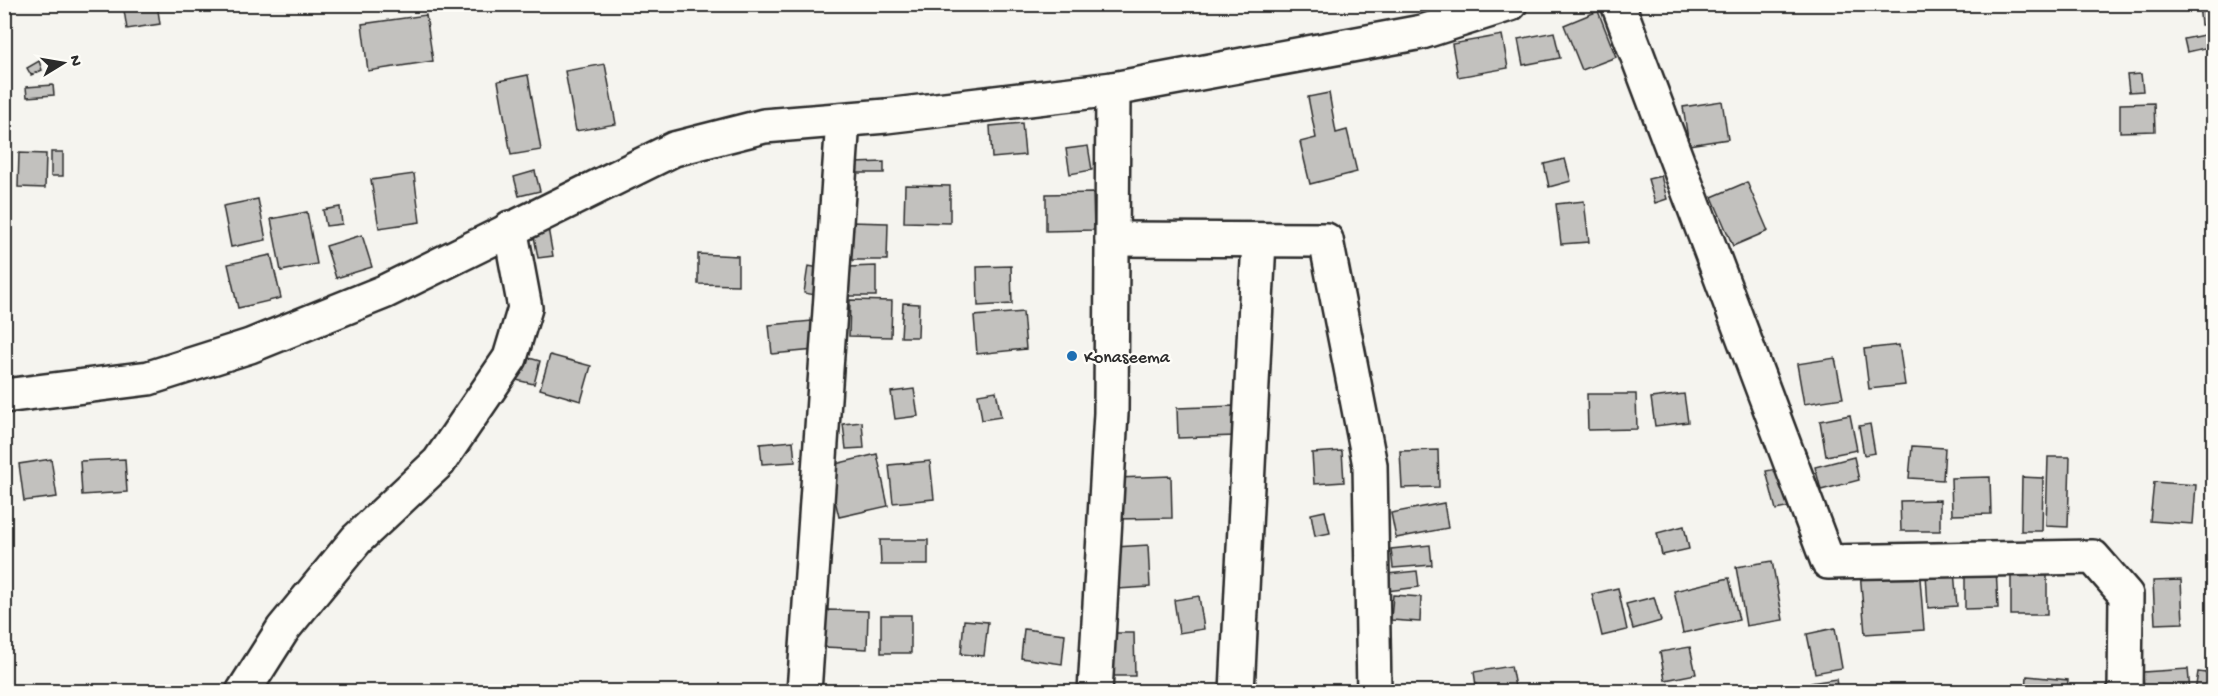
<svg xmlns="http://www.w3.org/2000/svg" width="2218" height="696" font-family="'Gochi Hand',sans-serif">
<rect width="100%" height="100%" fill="#f5f4ef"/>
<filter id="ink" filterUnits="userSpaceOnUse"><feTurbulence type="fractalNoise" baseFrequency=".0167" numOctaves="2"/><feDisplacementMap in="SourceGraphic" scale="12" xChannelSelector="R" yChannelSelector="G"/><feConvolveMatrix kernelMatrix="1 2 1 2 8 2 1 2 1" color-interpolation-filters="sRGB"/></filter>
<g filter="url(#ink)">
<g fill="#c2c1be" stroke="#2b2b2b" stroke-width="1.5">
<polygon points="123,4 157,4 160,24 127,29"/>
<polygon points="718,4 755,4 755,10 718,8"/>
<polygon points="2199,4 2214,4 2214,24 2201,25"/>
<polygon points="1598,11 1616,57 1582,70 1564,25"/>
<polygon points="426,15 433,61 368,71 362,24"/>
<polygon points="1554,32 1560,58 1523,65 1518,39"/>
<polygon points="2214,33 2214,46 2187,52 2184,39"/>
<polygon points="1502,35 1508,68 1458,77 1452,44"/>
<polygon points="39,61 42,70 31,75 27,68"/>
<polygon points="605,64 616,124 576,131 565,71"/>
<polygon points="2141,74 2143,91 2129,92 2127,75"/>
<polygon points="528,75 541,150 511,155 498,81"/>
<polygon points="53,85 54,95 27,97 26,87"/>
<polygon points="1329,93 1336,133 1347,130 1357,172 1310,184 1300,142 1316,138 1308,97"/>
<polygon points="1722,101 1728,139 1689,145 1683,107"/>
<polygon points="2154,103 2155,131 2120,132 2120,104"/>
<polygon points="1022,123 1025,155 992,158 990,126"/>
<polygon points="1088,146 1092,170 1070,174 1066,149"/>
<rect x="51" y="152" width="12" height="24"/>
<polygon points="19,153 46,154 45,188 18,187"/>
<polygon points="1565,159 1571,181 1549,187 1544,164"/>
<polygon points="884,162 884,173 855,173 855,163"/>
<polygon points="535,171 540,191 519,196 514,177"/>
<polygon points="414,174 420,222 379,228 371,180"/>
<polygon points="1661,176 1667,199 1655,203 1648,179"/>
<polygon points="1747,182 1768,231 1733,246 1712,197"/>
<polygon points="905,185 950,186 950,223 904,222"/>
<polygon points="1093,193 1094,230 1046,231 1046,194"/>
<polygon points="258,199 266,240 231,247 223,206"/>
<polygon points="1584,201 1589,242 1561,244 1556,204"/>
<polygon points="340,207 342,224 326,226 323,210"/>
<polygon points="307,212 317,264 281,271 271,219"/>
<polygon points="850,222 888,223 887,260 850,260"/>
<polygon points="548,228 553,256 538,258 533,231"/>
<polygon points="362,235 372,267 336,278 326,246"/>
<polygon points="698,254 738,256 738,285 698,284"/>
<polygon points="271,255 281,298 238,308 228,264"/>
<polygon points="808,266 826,269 821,296 804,293"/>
<polygon points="876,266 876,296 848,296 848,267"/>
<polygon points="1011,266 1012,304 978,306 977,267"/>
<polygon points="850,300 892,301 891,337 849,336"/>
<polygon points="903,303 919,304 918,337 901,337"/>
<polygon points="1023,312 1026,349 977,354 974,316"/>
<polygon points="812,321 815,350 772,354 769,325"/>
<polygon points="1899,345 1905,385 1869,389 1864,349"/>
<polygon points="550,355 591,366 581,401 540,389"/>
<polygon points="522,356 540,361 534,384 516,380"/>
<polygon points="1835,358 1843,398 1804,404 1797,364"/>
<polygon points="914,389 918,416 895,419 891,392"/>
<polygon points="996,391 1001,417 982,420 978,394"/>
<polygon points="1587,394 1636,394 1637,429 1588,430"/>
<polygon points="1684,394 1688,422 1655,426 1651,398"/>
<polygon points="1234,406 1235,436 1178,438 1177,408"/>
<polygon points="1850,415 1857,450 1826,456 1820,421"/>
<polygon points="862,422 864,448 846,449 843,424"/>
<polygon points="1870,424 1875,453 1864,455 1859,426"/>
<polygon points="793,441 795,462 762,464 760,444"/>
<polygon points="1912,446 1945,448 1943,480 1909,478"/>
<polygon points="1438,450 1439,487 1402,488 1400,451"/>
<polygon points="1342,451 1344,482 1314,484 1312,453"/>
<polygon points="877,454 888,506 839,517 827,466"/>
<polygon points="1854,457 1859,480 1821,490 1815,467"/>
<polygon points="2048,457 2070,457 2068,527 2046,526"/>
<polygon points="51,459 57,497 24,501 19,464"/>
<polygon points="125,459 127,492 82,495 80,461"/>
<polygon points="930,461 934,499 893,503 889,465"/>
<polygon points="1782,468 1791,507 1776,510 1766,471"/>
<polygon points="1171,476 1172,518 1117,519 1116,478"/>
<polygon points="1990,477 1991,514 1952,515 1951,478"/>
<polygon points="2022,477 2043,478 2042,531 2021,531"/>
<polygon points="2154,482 2196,485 2193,524 2150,521"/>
<polygon points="1940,500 1940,531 1901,531 1900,501"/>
<polygon points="1444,503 1448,528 1396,538 1391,513"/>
<polygon points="1325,511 1330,533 1315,536 1311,514"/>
<polygon points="1684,526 1689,549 1662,555 1657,533"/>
<polygon points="880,540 928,540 928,565 881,565"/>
<polygon points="1148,545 1150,587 1117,589 1115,547"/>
<polygon points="1430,545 1432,565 1393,568 1391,549"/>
<polygon points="1772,561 1783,620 1746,626 1736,567"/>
<polygon points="1919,566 1924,630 1865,634 1860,571"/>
<polygon points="1996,567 1998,608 1965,609 1965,569"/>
<polygon points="2011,569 2047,570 2047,615 2011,615"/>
<polygon points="1417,571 1419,587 1379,592 1377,575"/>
<polygon points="1954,571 1957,606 1928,608 1926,573"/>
<polygon points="1729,578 1739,620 1683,633 1674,591"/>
<polygon points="2181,580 2183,623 2155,624 2153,581"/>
<polygon points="1618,588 1627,630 1602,636 1592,594"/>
<polygon points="1393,595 1421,597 1420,622 1391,620"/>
<polygon points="1199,596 1204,629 1179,633 1174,600"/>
<polygon points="1654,597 1661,621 1633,629 1626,604"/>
<polygon points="826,610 868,611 867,649 824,647"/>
<rect x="881" y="615" width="30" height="38"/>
<polygon points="964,620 988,622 984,656 961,654"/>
<polygon points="1835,628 1842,668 1815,673 1807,634"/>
<polygon points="1024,629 1065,634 1062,664 1021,658"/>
<polygon points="1108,633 1134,633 1135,676 1109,676"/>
<polygon points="1690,647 1696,674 1665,680 1660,652"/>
<polygon points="1511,666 1516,692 1477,692 1474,672"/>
<polygon points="2188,669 2190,692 2144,692 2143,672"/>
<polygon points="2198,672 2214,674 2214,692 2195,692"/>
<polygon points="2027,676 2068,680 2067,692 2026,692"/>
<polygon points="1836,679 1838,692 1812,692 1811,683"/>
</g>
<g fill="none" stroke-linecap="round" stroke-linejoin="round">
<g stroke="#2b2b2b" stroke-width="38">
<g id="street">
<polyline points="1618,4 1828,562 2093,557 2126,595 2125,692"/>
<polyline points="1112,239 1326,240 1370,465 1374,692"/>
<polyline points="243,692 283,629 357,539 439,462 510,358 525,308 510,228"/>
<polyline points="804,692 843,120"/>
<polyline points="1095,692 1111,413 1113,89"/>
<polyline points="1237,692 1259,240"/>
</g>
</g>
<g stroke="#2b2b2b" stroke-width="38">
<polyline id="secondary" points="4,396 149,378 250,346 384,292 674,149 764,126 886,116 1113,89 1422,32 1510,4"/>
</g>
<use href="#street" stroke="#fdfcf7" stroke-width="33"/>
<use href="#secondary" stroke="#fdfcf7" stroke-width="33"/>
</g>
</g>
<circle fill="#1f6fb2" stroke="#fdfcf7" stroke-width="2" cx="1072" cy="356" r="6"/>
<g text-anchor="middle" stroke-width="5" stroke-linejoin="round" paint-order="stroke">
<g font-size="18" fill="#2b2b2b" stroke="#fdfcf7" text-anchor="start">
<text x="1084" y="362">Konaseema</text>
</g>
</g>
<rect width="2218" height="696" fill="none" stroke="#fdfcf7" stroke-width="24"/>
<rect x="12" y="12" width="2194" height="672" fill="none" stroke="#2b2b2b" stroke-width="2" filter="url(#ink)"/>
<g transform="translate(63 63) rotate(79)" stroke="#fdfcf7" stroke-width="4.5" paint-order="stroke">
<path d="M0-4.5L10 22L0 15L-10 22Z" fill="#2b2b2b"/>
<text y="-9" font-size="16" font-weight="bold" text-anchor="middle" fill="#2b2b2b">N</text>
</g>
</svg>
